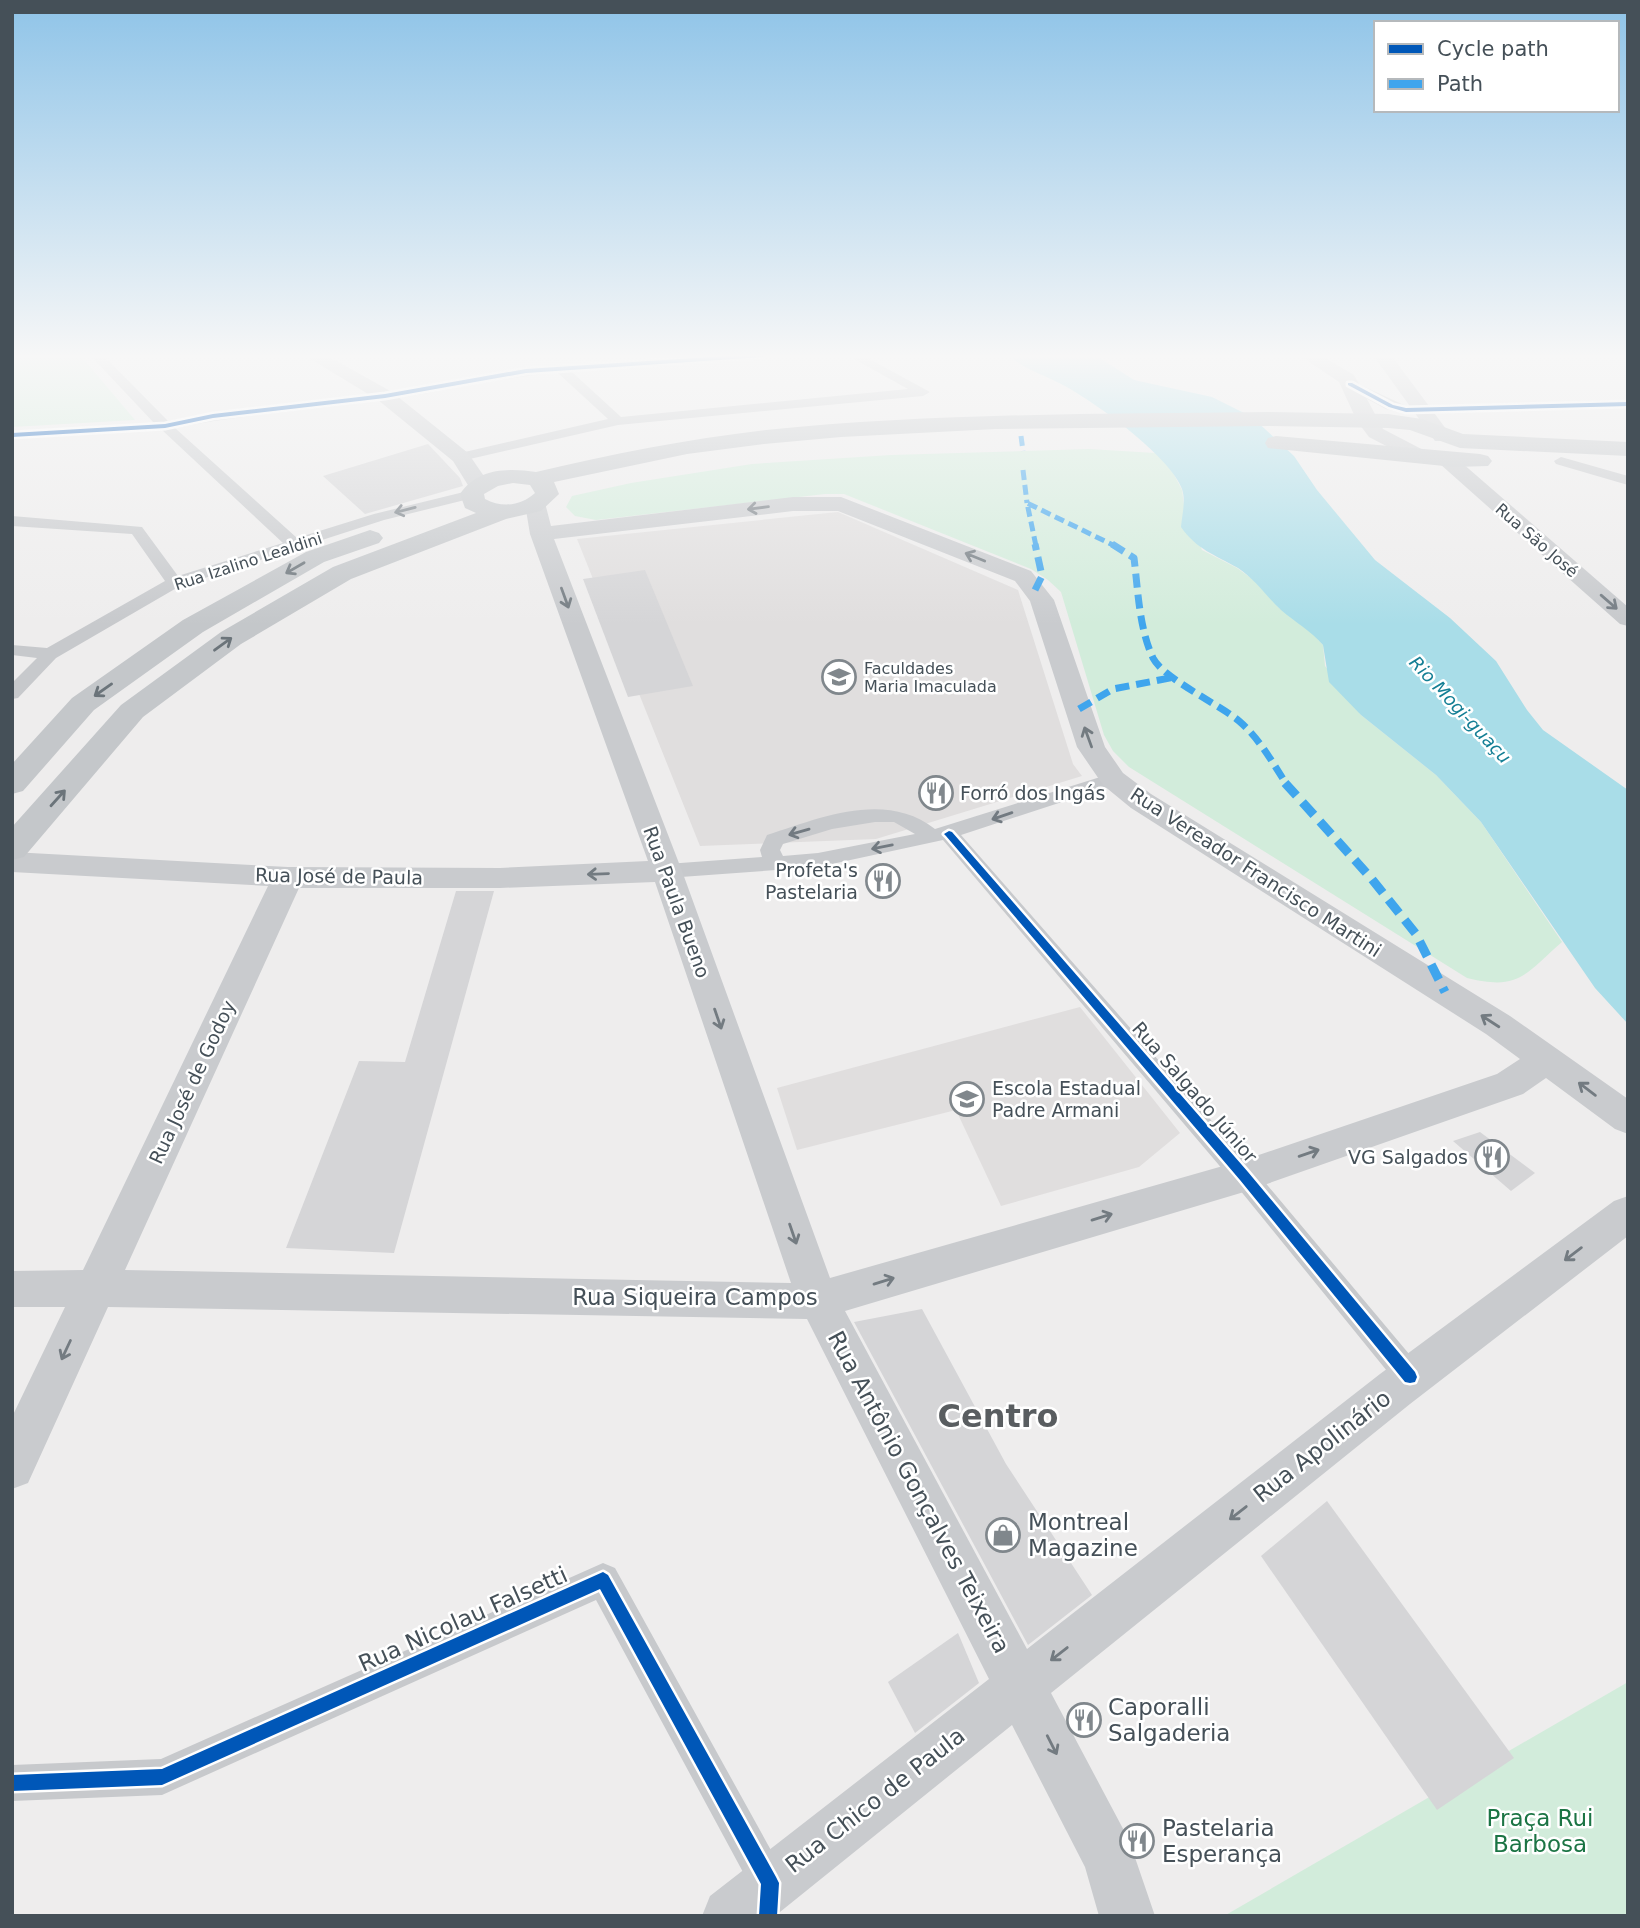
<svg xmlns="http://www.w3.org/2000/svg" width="1640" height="1928" font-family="'DejaVu Sans',sans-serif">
<rect width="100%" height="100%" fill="#eeeded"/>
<g fill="#e0dede">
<polygon points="838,512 1018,590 1073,764 1082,776 876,839 700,846 577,539"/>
<polygon points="1080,1007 1180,1133 1139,1167 1001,1206 956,1110 797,1150 777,1088"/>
</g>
<g fill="#d2ecdb">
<polygon points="12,355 80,355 135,420 12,427"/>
<path d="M 1089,449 L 1155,453 L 1170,467 L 1182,490 L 1184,505 L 1202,550 L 1237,568 L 1255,581 L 1279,608 L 1313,634 L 1323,645 L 1325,666 L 1361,715 L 1436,775 L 1481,822 L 1562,942 C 1525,974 1520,991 1467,978 L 1129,767 L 1113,751 L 1104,735 L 1061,592 L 1048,580 L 1031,569 L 844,494 L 825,494 L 596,520 L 575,516 L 566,507 L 572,496 L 631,483 L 752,464 L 891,455 Z"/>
<polygon points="1628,1682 1628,1916 1224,1916"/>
</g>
<path fill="#a9dde8" d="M 1008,355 L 1095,355 L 1134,380 L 1212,397 L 1252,417 L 1294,456 L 1317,490 L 1375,560 L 1450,618 L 1496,661 L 1527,710 L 1543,730 L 1628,790 L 1628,1024 L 1595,988 L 1481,822 L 1436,775 L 1361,715 L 1329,682 L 1323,645 C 1311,631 1295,622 1281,610 C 1266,596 1255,579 1238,568 C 1215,555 1196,549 1181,527 C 1182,515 1186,501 1182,489 C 1170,456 1096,403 1065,386 C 1045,375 1025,370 1008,355 Z"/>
<g fill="#d5d5d7">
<polygon points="428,444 460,478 463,486 365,514 323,476"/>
<polygon points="645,570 693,686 628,697 583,579"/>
<polygon points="456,891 494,891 394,1253 286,1248 359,1061 405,1062"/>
<polygon points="1480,1132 1535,1173 1511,1191 1453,1141"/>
<polygon points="922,1309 1006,1464 1092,1595 1028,1645 854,1322"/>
<polygon points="1327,1501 1514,1758 1437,1810 1261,1556"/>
<polygon points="958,1633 979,1683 915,1733 888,1682"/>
</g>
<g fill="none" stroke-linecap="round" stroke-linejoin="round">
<g fill="#c7c9cc" fill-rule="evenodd">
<path d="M 90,355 L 103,355 L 168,421 L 213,412 L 385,392 L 526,367 L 711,355 L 769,355 L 763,359 L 572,372 L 621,417 L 908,389 L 847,355 L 862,355 L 930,392 L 923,396 L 618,425 L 461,461 L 454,457 L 456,454 L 608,419 L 558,373 C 499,377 442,392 383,400 C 314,410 244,414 175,428 L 297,538 L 374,514 L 472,490 L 479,494 L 477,497 L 384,520 L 180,586 L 56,658 L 18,698 L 12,699 L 12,683 L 37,658 L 12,655 L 12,645 L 47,648 L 165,581 L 132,534 L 12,526 L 12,516 L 142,527 L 178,576 L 283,543 L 162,430 L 12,439 L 12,431 L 154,423 Z"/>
<polygon points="1350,380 1406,406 1628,400 1628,408 1406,414 1386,409 1345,387 1345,381"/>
<polygon points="1561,457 1628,476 1628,485 1556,464 1554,461"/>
<path d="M 1113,773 L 1120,775 L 1123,779 L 1120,783 L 961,835 L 1253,1168 L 1420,1367 L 1425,1377 L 1420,1387 L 1410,1391 L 1400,1387 L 1235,1184 L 943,840 L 818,867 L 667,878 L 660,876 L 656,871 L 660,866 L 667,864 L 762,857 L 760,850 L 767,835 C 820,818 885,790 935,829 ZM 875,822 L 894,822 L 915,834 L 818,853 L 783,856 L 780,850 L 783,844 L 832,829 Z"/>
<polygon points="603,1563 615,1568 783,1872 789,1885 783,1898 770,1904 757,1898 596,1600 162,1795 12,1801 12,1765 161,1759"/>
</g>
<polygon fill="#c7c9cc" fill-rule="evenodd" points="1447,454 1454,456 1628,607 1628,626 1620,624 1440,464 1438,460"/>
<g fill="#c9cbce" fill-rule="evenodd">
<polygon points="304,355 326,355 392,392 468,453 490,485 487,490 471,490 453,461 378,400"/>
<polygon points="1299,355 1320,355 1354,375 1383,429 1431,454 1434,458 1431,462 1417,462 1369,437 1357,421 1339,382"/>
<polygon points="1373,355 1391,355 1452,437 1449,441 1435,441"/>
<path d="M 536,497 L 544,499 L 551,526 L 793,497 L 841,497 L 1031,571 L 1054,600 L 1105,747 L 1123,773 L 1151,794 L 1510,1016 L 1628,1099 L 1628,1134 L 1615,1129 L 1546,1078 L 1523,1094 L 1244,1192 L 845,1311 L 1027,1649 L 1380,1374 L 1614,1201 L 1628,1196 L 1628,1236 L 1410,1404 L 1051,1693 L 1129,1840 L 1155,1916 L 1099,1916 L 1085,1867 L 1012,1725 L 775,1916 L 702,1916 L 710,1896 L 989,1679 L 807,1319 L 108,1307 L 28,1483 L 12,1489 L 12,1417 L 65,1307 L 12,1307 L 12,1271 L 83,1270 L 268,886 L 12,872 L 12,852 L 288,867 L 500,868 L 648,861 L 530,534 L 525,504 L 528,499 ZM 793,511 L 838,511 L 1015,581 L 1030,601 L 1077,747 L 1103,785 L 1131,808 L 1486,1034 L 1520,1059 L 1497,1074 L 1244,1160 L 830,1278 L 682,871 L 554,539 ZM 655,882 L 791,1283 L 125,1270 L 299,888 L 500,888 Z"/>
</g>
<g fill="#c4c7ca" fill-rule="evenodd">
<path d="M 1269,412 L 1388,414 L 1422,419 L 1463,434 L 1628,442 L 1628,456 L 1460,448 L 1410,430 L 1388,428 L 1269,426 L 996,429 L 841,437 L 764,444 L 687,454 L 554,482 L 559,494 L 541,511 L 506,519 L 351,579 L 241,644 L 143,717 L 24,857 L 12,860 L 12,827 L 121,705 L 221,632 L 333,567 L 476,513 L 465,508 L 460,494 C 478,468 508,468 536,472 C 612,454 688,439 766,430 C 933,413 1101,414 1269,412 ZM 513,483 L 530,485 L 535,493 C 521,506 502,508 485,499 L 484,494 L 498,486 Z"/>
<polygon points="1276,436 1480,454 1488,456 1492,461 1488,466 1454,467 1268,448 1265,443 1268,438"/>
<polygon points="370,530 379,533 383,538 379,543 324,562 203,632 94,710 23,791 12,794 12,764 72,698 183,620 306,552"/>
</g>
<g stroke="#3fa5ed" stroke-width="5" stroke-dasharray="10 5" stroke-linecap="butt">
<polyline points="1021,436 1023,451"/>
<polyline points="1023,470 1027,503"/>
<polyline points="1036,546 1027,503 1115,546"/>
</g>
<g stroke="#3fa5ed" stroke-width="7" stroke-dasharray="14 7" stroke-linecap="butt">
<path d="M 1112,544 L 1134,558 C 1138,590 1139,628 1153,658 C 1163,678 1220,705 1239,721 C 1260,739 1272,762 1287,785"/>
<polyline points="1035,590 1042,576 1035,544"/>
<polyline points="1079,709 1113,689 1175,677"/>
</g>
<polyline stroke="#3fa5ed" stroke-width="9" stroke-dasharray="17 9" stroke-linecap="butt" points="1285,783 1371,878 1416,934 1445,992"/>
<g stroke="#fff" stroke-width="5">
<g id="cycleway">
<polygon points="741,355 766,355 763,357 526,373 385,398 213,418 165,428 12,437 12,433 165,424 213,414 385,394 526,369"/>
<polygon points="1348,383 1352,383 1393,405 1406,408 1628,402 1628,406 1406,412 1389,407 1348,385"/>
<polygon points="949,831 952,832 1248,1172 1415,1372 1417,1377 1415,1382 1410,1383 1405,1382 1240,1180 946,836 944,834"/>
<polygon points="603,1572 608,1575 776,1877 779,1883 777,1916 759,1916 761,1884 600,1589 162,1785 12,1791 12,1775 162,1769"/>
</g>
</g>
<use href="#cycleway" fill="#0057b8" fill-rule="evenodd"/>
</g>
<defs><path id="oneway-shaft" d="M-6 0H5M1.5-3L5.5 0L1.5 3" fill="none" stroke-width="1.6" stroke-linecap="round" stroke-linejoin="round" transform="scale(1.75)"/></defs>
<g stroke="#737b81">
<use href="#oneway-shaft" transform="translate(758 508) rotate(173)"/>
<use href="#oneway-shaft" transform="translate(975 557) rotate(-158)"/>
<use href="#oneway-shaft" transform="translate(565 598) rotate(70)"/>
<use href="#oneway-shaft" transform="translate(1088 737) rotate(-110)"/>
<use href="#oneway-shaft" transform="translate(598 874) rotate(178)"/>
<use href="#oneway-shaft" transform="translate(718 1019) rotate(71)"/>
<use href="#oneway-shaft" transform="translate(1490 1021) rotate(-147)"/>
<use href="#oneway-shaft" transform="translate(1587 1089) rotate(-143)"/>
<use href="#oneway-shaft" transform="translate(1309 1153) rotate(-19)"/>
<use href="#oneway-shaft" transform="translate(1102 1217) rotate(-17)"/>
<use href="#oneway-shaft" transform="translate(793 1234) rotate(71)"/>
<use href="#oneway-shaft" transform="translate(1573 1254) rotate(143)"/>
<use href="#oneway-shaft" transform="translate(884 1281) rotate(-17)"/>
<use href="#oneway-shaft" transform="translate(66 1350) rotate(115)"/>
<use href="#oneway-shaft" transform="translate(1238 1513) rotate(142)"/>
<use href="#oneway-shaft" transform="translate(1059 1654) rotate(142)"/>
<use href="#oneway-shaft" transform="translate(1052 1745) rotate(63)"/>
</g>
<g stroke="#727a81">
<use href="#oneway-shaft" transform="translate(405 510) rotate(166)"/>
<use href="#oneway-shaft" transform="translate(1609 602) rotate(41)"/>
<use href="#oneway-shaft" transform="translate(1002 816) rotate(161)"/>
<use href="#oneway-shaft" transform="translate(799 832) rotate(164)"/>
<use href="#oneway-shaft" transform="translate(882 847) rotate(169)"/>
</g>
<g stroke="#6b747a">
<use href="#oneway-shaft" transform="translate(295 568) rotate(150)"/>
<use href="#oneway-shaft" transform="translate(223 644) rotate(-36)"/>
<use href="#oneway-shaft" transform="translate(103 690) rotate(145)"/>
<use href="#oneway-shaft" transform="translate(58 798) rotate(-48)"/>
</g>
<linearGradient id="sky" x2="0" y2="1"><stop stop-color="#8fc4e8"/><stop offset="0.57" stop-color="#f7f7f7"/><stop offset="1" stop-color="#f7f7f7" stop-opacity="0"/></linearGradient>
<rect width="1640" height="625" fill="url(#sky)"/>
<defs>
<g id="university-ring" transform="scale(1.75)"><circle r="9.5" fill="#fff" stroke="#80878c" stroke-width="1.5"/><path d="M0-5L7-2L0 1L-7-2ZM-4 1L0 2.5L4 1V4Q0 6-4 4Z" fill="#80878c"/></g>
<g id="restaurant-ring" transform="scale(1.75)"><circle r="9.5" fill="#fff" stroke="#80878c" stroke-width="1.5"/><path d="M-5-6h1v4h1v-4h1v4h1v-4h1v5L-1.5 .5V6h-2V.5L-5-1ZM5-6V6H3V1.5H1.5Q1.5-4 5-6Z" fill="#80878c"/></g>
<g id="school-ring" transform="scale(1.75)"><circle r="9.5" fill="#fff" stroke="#80878c" stroke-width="1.5"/><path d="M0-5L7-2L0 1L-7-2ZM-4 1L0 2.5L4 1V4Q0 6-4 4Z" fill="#80878c"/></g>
<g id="shop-ring" transform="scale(1.75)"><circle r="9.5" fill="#fff" stroke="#80878c" stroke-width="1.5"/><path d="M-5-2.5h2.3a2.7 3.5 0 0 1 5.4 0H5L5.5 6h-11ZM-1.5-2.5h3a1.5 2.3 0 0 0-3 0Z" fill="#80878c"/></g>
</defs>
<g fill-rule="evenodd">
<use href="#university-ring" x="839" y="677"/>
<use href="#restaurant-ring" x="936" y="793"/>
<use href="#restaurant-ring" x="883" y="881"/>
<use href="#school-ring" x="967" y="1099"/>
<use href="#restaurant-ring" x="1492" y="1157"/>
<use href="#shop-ring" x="1003" y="1535"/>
<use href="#restaurant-ring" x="1084" y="1720"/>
<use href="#restaurant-ring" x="1137" y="1841"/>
</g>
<g text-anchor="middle" stroke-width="5" stroke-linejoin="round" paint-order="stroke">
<g font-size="16" fill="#455058" stroke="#fff">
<text transform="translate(1537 540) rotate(41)" y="6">Rua São José</text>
<text transform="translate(248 561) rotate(-18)" y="6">Rua Izalino Lealdini</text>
</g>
<g font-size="16" fill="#455058" stroke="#fff" text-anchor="start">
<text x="864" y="674">Faculdades<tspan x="864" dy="18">Maria Imaculada</tspan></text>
</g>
<g font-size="18" font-style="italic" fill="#147f95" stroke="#fff">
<text transform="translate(1460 710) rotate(47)" y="6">Rio Mogi-guaçu</text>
</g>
<g font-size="19" fill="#455058" stroke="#fff" text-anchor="start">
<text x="960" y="800">Forró dos Ingás</text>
<text x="858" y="877" text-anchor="end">Profeta's<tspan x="858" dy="22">Pastelaria</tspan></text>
<text x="992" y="1095">Escola Estadual<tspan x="992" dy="22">Padre Armani</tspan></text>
<text x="1468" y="1164" text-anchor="end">VG Salgados</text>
</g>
<g font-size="19" fill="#455058" stroke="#fff">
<text transform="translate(1256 872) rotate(33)" y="7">Rua Vereador Francisco Martini</text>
<text transform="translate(339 876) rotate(1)" y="7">Rua José de Paula</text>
<text transform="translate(677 902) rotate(70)" y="7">Rua Paula Bueno</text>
<text transform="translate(192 1082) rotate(-65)" y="7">Rua José de Godoy</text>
<text transform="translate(1195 1092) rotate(49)" y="7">Rua Salgado Júnior</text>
</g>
<g font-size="23" fill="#455058" stroke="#fff">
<text x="695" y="1305">Rua Siqueira Campos</text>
<text transform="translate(1322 1446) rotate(-38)" y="8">Rua Apolinário</text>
<text transform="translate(919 1492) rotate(62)" y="8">Rua Antônio Gonçalves Teixeira</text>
<text transform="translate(463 1619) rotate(-24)" y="8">Rua Nicolau Falsetti</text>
<text transform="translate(875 1800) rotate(-38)" y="8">Rua Chico de Paula</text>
</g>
<g font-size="23" fill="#455058" stroke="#fff" text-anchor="start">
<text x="1028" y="1530">Montreal<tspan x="1028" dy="26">Magazine</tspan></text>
<text x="1108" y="1715">Caporalli<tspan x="1108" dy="26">Salgaderia</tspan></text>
<text x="1162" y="1836">Pastelaria<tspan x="1162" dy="26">Esperança</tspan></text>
</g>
<g font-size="23" fill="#1b7444" stroke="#fff">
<text x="1540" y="1826">Praça Rui<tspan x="1540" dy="26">Barbosa</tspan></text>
</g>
<g font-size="32" font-weight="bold" fill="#595d60" stroke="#fff">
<text x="998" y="1427">Centro</text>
</g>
</g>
<rect width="1640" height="1928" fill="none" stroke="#455058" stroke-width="28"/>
<rect x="1374" y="21" width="245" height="91" fill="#ffffff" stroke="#b5b9bc" stroke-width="2"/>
<rect x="1388" y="44" width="35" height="10" fill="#0057b8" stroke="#b5b9bc" stroke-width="2"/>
<text x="1437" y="56" font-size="21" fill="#455058">Cycle path</text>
<rect x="1388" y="79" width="35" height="10" fill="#3fa5ed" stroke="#b5b9bc" stroke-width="2"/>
<text x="1437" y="91" font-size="21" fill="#455058">Path</text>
</svg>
